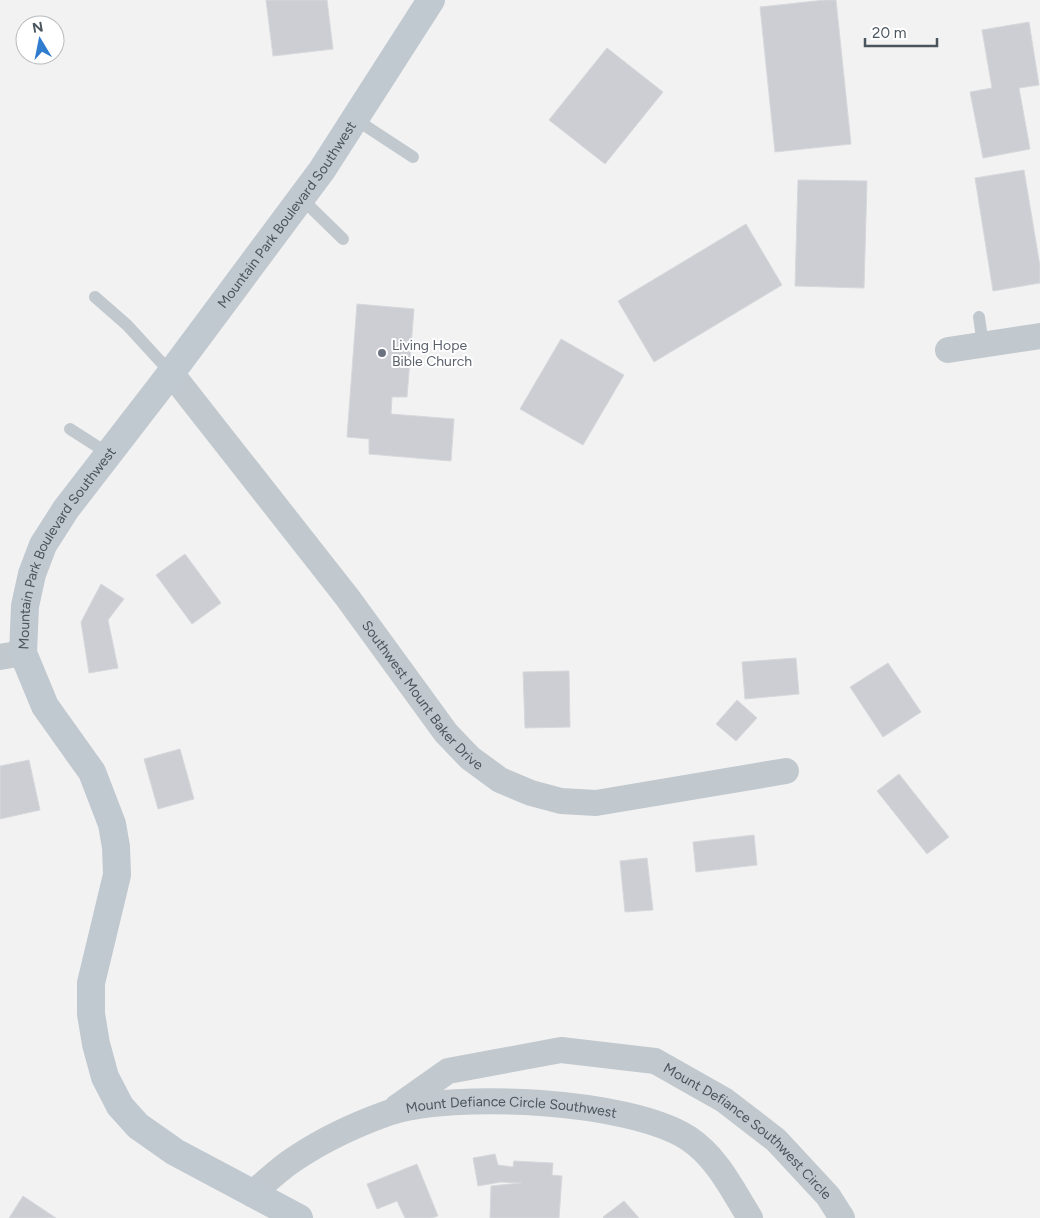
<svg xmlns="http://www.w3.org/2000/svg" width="1040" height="1218" font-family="Figtree,sans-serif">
<rect width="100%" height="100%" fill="#f3f2f2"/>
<g fill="#ccced3" stroke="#d6d8dc">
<polygon points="266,0 327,0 333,49 273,56"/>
<polygon points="825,0 836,0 851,144 775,152 760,7"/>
<polygon points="1029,22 1039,85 1019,88 1030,149 983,158 970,92 992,88 982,30"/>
<polygon points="607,48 663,92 605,164 549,120"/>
<polygon points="1024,170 1040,266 1040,283 993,291 975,178"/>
<polygon points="798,180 867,181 864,288 795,286"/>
<polygon points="746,224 782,285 654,362 618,301"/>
<polygon points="357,304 414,309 407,397 392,397 391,414 454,419 451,461 369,454 369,439 347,437"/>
<polygon points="561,339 624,375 583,445 520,409"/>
<polygon points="185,554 221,603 192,624 156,575"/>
<polygon points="101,584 124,599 108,620 118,668 89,673 81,622"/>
<polygon points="796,658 799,694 745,699 742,662"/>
<polygon points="888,663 921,712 883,737 850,687"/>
<polygon points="569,671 570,727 525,728 523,672"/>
<polygon points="737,700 757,718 736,741 716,724"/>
<polygon points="180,749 194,799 158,809 144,759"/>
<polygon points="29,760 40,810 0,819 0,766"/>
<polygon points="899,774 949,837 927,854 877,791"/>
<polygon points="754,835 757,865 696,872 693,842"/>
<polygon points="647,858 653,910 625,912 620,861"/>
<polygon points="495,1154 498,1165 513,1167 514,1161 553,1163 552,1175 562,1176 559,1218 490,1218 491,1186 521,1183 501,1182 478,1186 473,1158"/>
<polygon points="417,1164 438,1216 431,1218 405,1218 397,1201 377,1209 367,1184"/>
<polygon points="23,1196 56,1218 9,1218"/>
<polygon points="624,1201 639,1218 604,1218 603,1217"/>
</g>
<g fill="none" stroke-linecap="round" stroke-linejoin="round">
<g stroke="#c1c9ce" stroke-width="12">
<polyline points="355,119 413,157"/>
<polyline points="301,198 343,239"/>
<polyline points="95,297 127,325 171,373"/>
<polyline points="979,317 983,345"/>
<polyline points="70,429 109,454"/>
</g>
<g stroke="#c1c9ce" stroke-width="26">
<polyline points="948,350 1040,336"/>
<path id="s1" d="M 171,373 L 347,597 L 446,733 L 470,758 L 500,780 L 531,793 L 561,801 L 596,803 L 786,771"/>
<polyline points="0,657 23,653"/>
<path id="s2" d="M 397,1107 L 448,1071 L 561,1050 L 655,1061 L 724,1100 L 776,1140 L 828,1196 L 842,1218"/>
<path id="s3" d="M 252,1194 C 266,1182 280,1168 296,1158 C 323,1140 357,1124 388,1113 C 454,1091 629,1100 688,1138 C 717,1157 732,1189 750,1218"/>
</g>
<path stroke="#c0c8d0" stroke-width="28" id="s4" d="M 299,1218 L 175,1152 L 138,1126 L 120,1106 L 105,1077 L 96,1044 L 91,1014 L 91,983 L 117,875 L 116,847 L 112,824 L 92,772 L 45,706 L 23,653 L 25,606 L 32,574 L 43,545 L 66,509 L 171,373 L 322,170 L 431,0"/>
</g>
<circle fill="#6b7280" stroke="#fff" stroke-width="2" cx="382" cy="353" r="5"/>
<g text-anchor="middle" stroke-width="4" stroke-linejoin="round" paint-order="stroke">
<g font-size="14" fill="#4b555d" stroke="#fff">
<text dy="5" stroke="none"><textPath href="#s4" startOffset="1219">Mountain Park Boulevard Southwest</textPath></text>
<text dy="5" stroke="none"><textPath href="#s4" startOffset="814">Mountain Park Boulevard Southwest</textPath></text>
<text dy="5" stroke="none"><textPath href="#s1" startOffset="409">Southwest Mount Baker Drive</textPath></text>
<text dy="5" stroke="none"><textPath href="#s3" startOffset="284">Mount Defiance Circle Southwest</textPath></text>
<text dy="5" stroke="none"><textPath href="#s2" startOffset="389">Mount Defiance Southwest Circle</textPath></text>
</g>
<g font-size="14" fill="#5b616d" stroke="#fff" text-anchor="start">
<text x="392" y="350">Living Hope<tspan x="392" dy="16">Bible Church</tspan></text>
</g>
</g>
<g transform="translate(40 40) rotate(350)"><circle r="24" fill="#ffffff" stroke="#b7bbbe"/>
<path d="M0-4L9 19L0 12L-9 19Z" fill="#307ccf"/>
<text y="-8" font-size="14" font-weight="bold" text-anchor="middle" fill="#4b555d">N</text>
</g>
<path d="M865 38v8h72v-8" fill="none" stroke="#4b555d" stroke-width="2.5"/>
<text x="872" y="38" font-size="15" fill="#4b555d" stroke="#ffffff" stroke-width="4" paint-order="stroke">20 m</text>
</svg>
